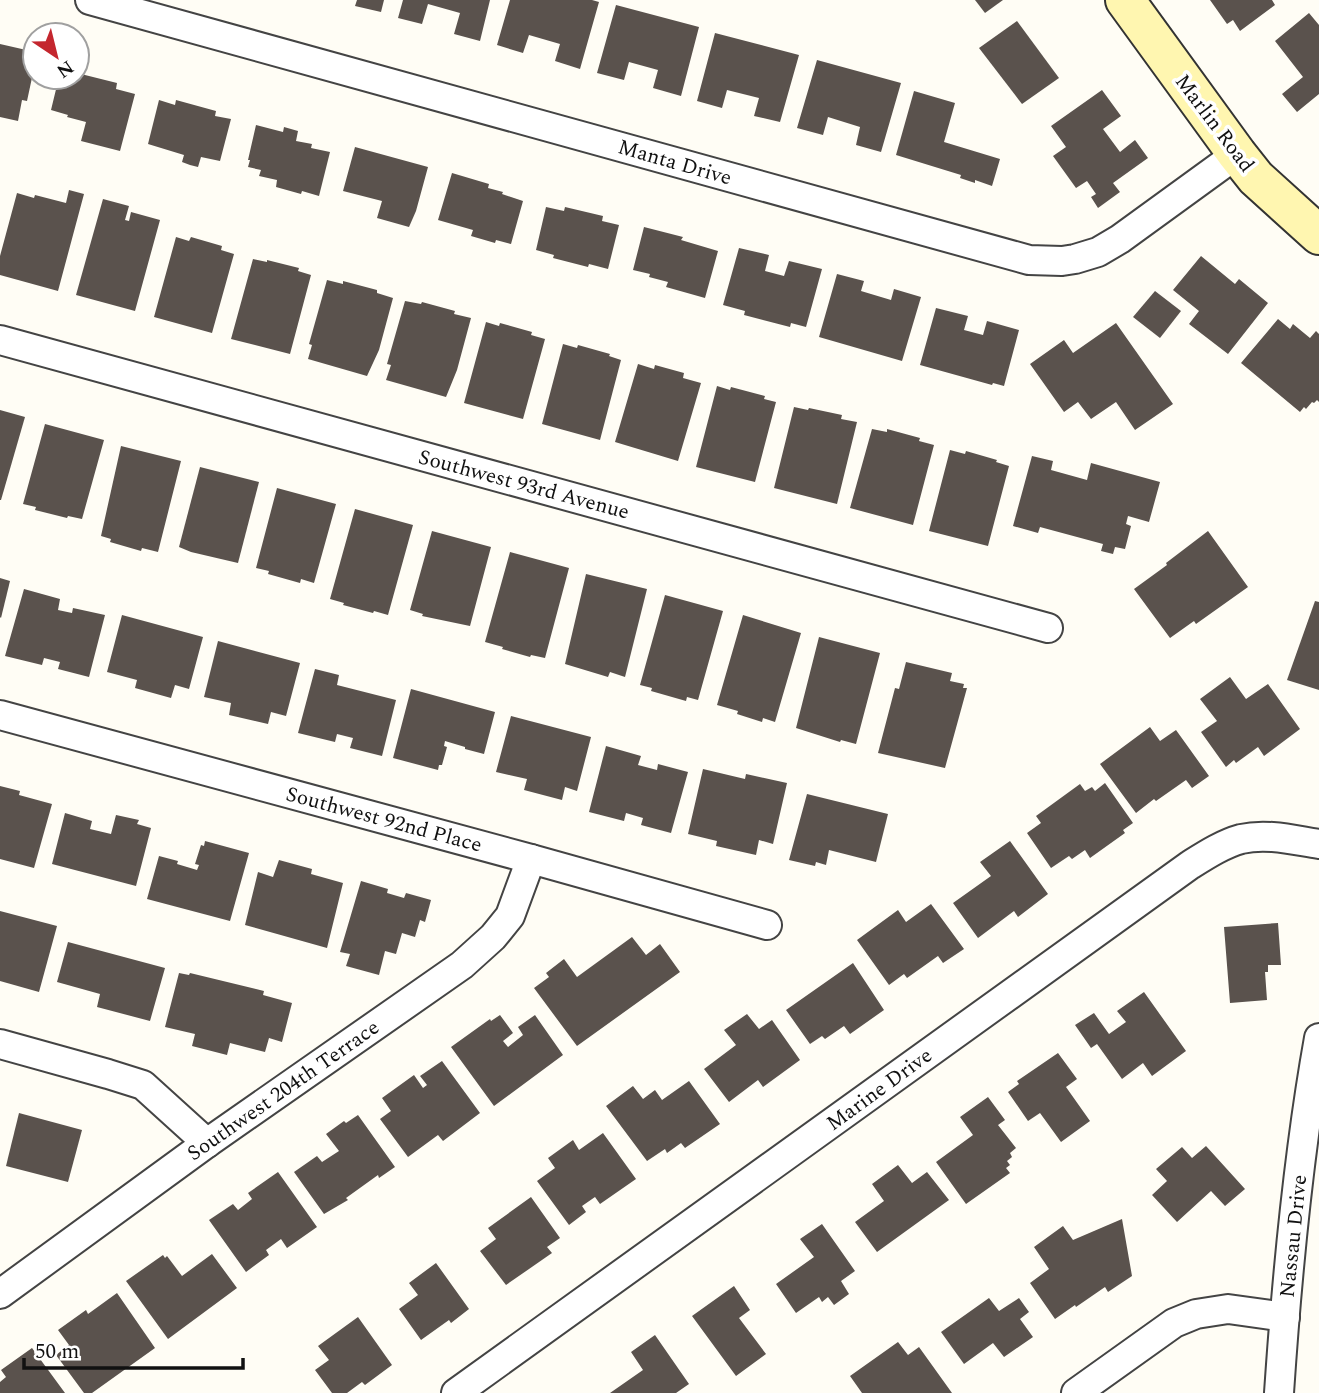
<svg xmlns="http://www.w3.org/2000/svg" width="1319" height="1393" font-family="Spectral,serif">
<rect width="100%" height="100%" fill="#fffdf5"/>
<g fill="#5a524d">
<polygon points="357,0 384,0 381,12 355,6"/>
<polygon points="403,0 490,0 480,41 454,34 460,13 428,4 422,24 398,18"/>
<polygon points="510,0 592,0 599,2 580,69 555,61 560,44 529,35 523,53 497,45"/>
<polygon points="975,0 1003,0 985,13"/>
<polygon points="1210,0 1272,0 1275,5 1240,31 1233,20 1227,24"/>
<polygon points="616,5 699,27 681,96 653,88 658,70 629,62 624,80 597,73"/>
<polygon points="1309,13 1319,25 1319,94 1297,112 1282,94 1303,77 1275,41"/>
<polygon points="1017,21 1059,78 1022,104 979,48"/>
<polygon points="715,33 799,55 780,122 754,116 759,98 727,90 722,108 697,101"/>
<polygon points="0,44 35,52 30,72 33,73 27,101 22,100 18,121 0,117"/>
<polygon points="817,60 901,83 881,152 856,145 860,127 828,117 823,135 797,128"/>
<polygon points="77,73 117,83 116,89 135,94 120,151 81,141 86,122 67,117 68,115 51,110 59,77 77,77"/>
<polygon points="1102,90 1121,116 1103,129 1120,152 1135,140 1148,158 1113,183 1120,192 1098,208 1091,197 1096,194 1087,181 1076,188 1053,156 1066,147 1051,126"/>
<polygon points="914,91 955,103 944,142 1000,159 992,186 975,180 975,183 960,178 961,175 896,155"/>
<polygon points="159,100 175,105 176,100 216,111 215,116 231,119 220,161 201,157 198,167 190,165 182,162 184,155 148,144"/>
<polygon points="256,125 283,132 284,127 298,131 296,141 312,144 311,148 330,152 319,196 302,191 301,194 276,187 277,180 259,176 261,170 248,167 250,160 248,160"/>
<polygon points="355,147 428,167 416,211 409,227 377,218 382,201 343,191"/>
<polygon points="452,173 489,184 488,188 503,192 502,194 523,201 511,244 496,240 495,243 471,236 473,230 438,220"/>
<polygon points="69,190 84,194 58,291 0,275 0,256 17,193 34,198 35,195 66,203"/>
<polygon points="103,199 129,206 125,220 129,221 131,212 160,220 135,311 76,295"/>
<polygon points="546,207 564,211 565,207 603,216 602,221 619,225 608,269 589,264 588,267 553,258 554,255 536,250"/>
<polygon points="644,227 683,237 681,240 718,251 705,298 666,287 668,282 649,277 650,274 633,270"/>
<polygon points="176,237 189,241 191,237 222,246 221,250 234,254 212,333 154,317"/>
<polygon points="739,248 769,255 765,271 784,276 789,261 822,269 806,327 791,323 790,327 744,315 745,311 723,305"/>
<polygon points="1201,256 1235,284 1239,279 1268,303 1228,354 1189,324 1199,311 1173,290"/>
<polygon points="253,259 267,262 267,260 299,268 298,271 311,275 290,354 231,339"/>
<polygon points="837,274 864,281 861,291 891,300 894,289 921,297 902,361 819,337"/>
<polygon points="327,280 343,284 343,281 377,290 377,293 393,298 379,350 367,376 308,359 312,345 309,344"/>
<polygon points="1155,291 1181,311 1160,338 1133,317"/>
<polygon points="405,301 421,304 422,302 455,311 454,314 471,318 457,370 446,397 386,380 391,365 387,364"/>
<polygon points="936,308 968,316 964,330 983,335 987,321 1019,330 1004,386 993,383 992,385 920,365"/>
<polygon points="1278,319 1290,329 1293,324 1310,338 1316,331 1319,334 1319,402 1317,400 1314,403 1312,402 1306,409 1304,407 1300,412 1241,363"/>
<polygon points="486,322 499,326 500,323 532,332 531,335 545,339 523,419 464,403"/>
<polygon points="1116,323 1173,404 1135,430 1116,402 1091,419 1078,402 1064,412 1030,364 1064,340 1073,353"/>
<polygon points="563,344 577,348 578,345 610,354 609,356 621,360 600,440 542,424"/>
<polygon points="638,364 654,369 655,365 684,373 683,378 701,383 678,461 615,442"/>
<polygon points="717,386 730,390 731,387 765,396 764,399 776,402 755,482 696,467"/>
<polygon points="794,407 808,410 809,408 842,415 841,419 857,422 837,504 774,488"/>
<polygon points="0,410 25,417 1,500 0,500"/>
<polygon points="45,424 104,440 82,519 68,516 67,518 35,510 36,507 23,504"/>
<polygon points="872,429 887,432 887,429 920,438 919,441 934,445 913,525 850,508"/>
<polygon points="121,446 181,461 158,552 142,548 141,551 110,542 111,539 101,536"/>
<polygon points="950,450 965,454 966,451 997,460 996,462 1009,466 988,546 929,531"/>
<polygon points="1032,456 1053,461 1051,470 1087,480 1091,463 1160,482 1149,522 1128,516 1126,524 1131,526 1125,549 1115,547 1113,554 1101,551 1103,544 1040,527 1038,533 1013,526"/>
<polygon points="200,467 259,482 238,563 191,552 179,547"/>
<polygon points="277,488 336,504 314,583 301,579 300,583 268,574 269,571 256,568"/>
<polygon points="355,509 413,525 388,615 374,611 373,613 343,605 344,603 330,599"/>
<polygon points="432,531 491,547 470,626 422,616 423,614 410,610"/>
<polygon points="1208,531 1248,587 1196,624 1194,621 1170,638 1134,589 1167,565 1166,563"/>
<polygon points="510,552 569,568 545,658 531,655 530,657 502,649 503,647 485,642"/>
<polygon points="586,574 647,589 625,677 610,672 608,677 565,664"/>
<polygon points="0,578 10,581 1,618 0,617"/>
<polygon points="24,589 60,599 58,610 72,613 73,608 105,615 89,677 58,669 60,662 44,658 42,665 5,656"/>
<polygon points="665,595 723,611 698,700 687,697 686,701 651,691 652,688 640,685"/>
<polygon points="1315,601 1319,602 1319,690 1287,680"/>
<polygon points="122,615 203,637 189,689 175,685 171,698 135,688 137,680 107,672"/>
<polygon points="743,615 801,633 775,722 763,718 762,722 737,714 738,711 717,705"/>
<polygon points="819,637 880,653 856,744 841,740 840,742 796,728"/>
<polygon points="218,641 300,663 286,716 271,712 268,724 229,715 231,703 204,697"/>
<polygon points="906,662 952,673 950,681 964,684 963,688 967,688 945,768 878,753 895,688 899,689"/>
<polygon points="315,669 339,675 337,685 396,700 382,756 350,748 353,738 337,734 335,742 298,733"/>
<polygon points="1230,677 1246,699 1268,684 1300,729 1264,756 1258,747 1236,763 1234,760 1226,767 1201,732 1217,721 1200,699"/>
<polygon points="411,689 495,712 484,754 465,749 465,747 445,741 444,746 447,747 442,765 439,765 438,770 393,758"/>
<polygon points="511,716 591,737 577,791 565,787 562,800 524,790 527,779 496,772"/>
<polygon points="1150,727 1160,741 1176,730 1209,776 1192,788 1186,780 1156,801 1154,799 1136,813 1100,764"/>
<polygon points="606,746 641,756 638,765 657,770 658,764 688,772 671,833 641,825 643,818 626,813 624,821 589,812"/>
<polygon points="703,769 745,779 746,774 787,783 773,844 759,840 756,855 716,846 717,841 688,834"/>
<polygon points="1105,783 1133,823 1123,830 1125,833 1090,858 1085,850 1072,859 1069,856 1051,868 1027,833 1041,823 1036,816 1080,784 1085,791 1092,787 1095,791"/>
<polygon points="0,786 20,791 19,795 52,804 34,868 0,859"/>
<polygon points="807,794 888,814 876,862 829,850 826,865 816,862 815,866 789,860"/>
<polygon points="65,813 92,821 90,829 111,834 116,815 139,820 137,824 151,828 136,886 52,864"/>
<polygon points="205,841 249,853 230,921 147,899 159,856 178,861 177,864 197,870 199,865 195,864 201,845 204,846"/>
<polygon points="1010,841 1048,894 1018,917 1014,911 978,938 953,903 991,876 980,862"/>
<polygon points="279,860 312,869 311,874 343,883 327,948 245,925 258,872 273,877"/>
<polygon points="361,881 388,889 387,893 404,898 406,893 431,900 425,922 420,920 415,937 402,933 396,954 385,951 379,975 346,966 350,954 340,952"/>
<polygon points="931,904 964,949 943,963 938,956 907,978 904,974 889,985 857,940 898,910 906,922"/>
<polygon points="0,911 57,926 39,992 0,981"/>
<polygon points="1278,923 1281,965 1268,965 1268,972 1265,972 1267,1000 1230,1003 1224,927"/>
<polygon points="632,937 646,955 660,944 680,972 577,1046 534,988 549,977 546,973 564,959 577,977"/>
<polygon points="68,942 165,968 150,1021 97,1007 100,994 57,982"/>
<polygon points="853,963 884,1010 850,1034 844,1026 825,1039 822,1036 810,1044 786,1010"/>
<polygon points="179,973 189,975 190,973 264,991 263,995 292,1003 282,1042 269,1038 265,1052 230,1043 227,1055 192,1046 195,1034 165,1027"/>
<polygon points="1144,992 1186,1051 1152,1076 1143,1063 1122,1079 1097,1044 1091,1048 1075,1025 1094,1013 1109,1034 1126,1022 1117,1011"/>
<polygon points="747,1014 759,1029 772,1020 800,1060 763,1087 758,1080 729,1102 704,1069 736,1045 724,1030"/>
<polygon points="500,1015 513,1033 503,1041 508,1047 523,1035 518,1027 535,1015 563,1055 494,1106 451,1047 490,1019 491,1021"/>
<polygon points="1058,1053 1077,1079 1066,1087 1090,1121 1061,1142 1040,1113 1028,1121 1008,1092 1019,1084 1017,1081"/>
<polygon points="442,1061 480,1113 443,1141 438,1135 408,1157 380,1119 391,1111 382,1098 414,1075 423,1088 427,1085 420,1076"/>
<polygon points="689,1081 720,1124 685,1148 681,1143 667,1153 665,1149 647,1161 606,1106 633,1086 643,1099 655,1090 662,1100"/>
<polygon points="988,1097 1005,1120 998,1125 1016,1148 1010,1153 1012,1157 1007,1161 1010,1165 1006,1168 1010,1173 966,1204 936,1162 973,1135 960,1117"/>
<polygon points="19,1113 82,1130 68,1182 6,1166"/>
<polygon points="358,1115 395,1167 379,1178 378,1175 346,1198 348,1200 324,1214 294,1172 317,1156 322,1162 339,1151 326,1134 344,1121 346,1123"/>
<polygon points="603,1133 636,1179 600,1204 595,1197 582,1206 586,1212 569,1225 537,1181 555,1168 548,1158 573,1140 579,1150"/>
<polygon points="1206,1146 1245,1189 1225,1206 1211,1191 1177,1222 1152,1195 1167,1181 1156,1169 1182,1147 1192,1158"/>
<polygon points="898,1165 912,1183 927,1172 949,1200 877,1252 855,1222 884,1201 872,1184"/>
<polygon points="278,1172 317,1227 287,1248 281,1239 266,1250 269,1255 246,1272 209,1220 233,1204 238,1210 252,1199 248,1193"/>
<polygon points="531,1197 560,1238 547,1247 552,1253 506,1285 480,1251 496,1239 488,1228"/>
<polygon points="1122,1219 1132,1276 1108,1292 1105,1287 1076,1307 1075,1305 1055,1319 1030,1283 1049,1269 1034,1247 1063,1226 1073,1240"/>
<polygon points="822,1224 855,1271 841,1281 849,1294 834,1305 828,1297 822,1302 819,1297 796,1313 776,1284 814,1257 800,1239"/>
<polygon points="212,1254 237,1288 168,1339 126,1281 163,1255 165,1258 167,1256 182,1276"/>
<polygon points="436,1263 469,1309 451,1323 449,1320 421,1340 399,1309 418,1295 409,1283"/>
<polygon points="734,1286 750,1310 739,1318 766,1354 736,1376 692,1316"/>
<polygon points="117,1293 155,1348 92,1393 84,1393 56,1355 69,1345 58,1330 86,1310 88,1314"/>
<polygon points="989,1298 999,1311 1019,1298 1029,1312 1020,1319 1033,1337 1004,1357 993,1343 964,1364 941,1332"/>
<polygon points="358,1317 392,1365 365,1385 362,1382 347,1393 332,1393 315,1370 329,1360 318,1346"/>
<polygon points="655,1335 689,1384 676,1393 610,1393 643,1370 631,1352"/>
<polygon points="898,1342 908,1355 919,1347 952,1393 862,1393 850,1376"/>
<polygon points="32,1348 65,1393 0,1393 0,1382 6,1377 1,1370"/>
</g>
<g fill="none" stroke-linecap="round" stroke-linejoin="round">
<g stroke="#444" stroke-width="32">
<g id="street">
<polyline points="90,0 1029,260 1062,261 1075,259 1098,252 1120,239 1237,154"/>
<polyline points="0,340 1048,628"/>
<polyline points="0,715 531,859 767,925"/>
<polyline points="0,1044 108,1074 143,1085 207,1143"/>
<polyline points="0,1294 207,1143 462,965 493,937 510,916 531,859"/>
<path d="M 456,1393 L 1190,865 C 1206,855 1223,844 1241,839 C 1267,833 1293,840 1319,844"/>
<polyline points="1076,1393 1174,1323 1196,1314 1228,1309 1285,1317"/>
<path d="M 1279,1393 C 1287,1274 1298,1155 1319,1038"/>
</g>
</g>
<g stroke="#333" stroke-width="42">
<polyline id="secondary" points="1125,0 1237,154 1256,178 1319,235"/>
</g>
<use href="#street" stroke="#fff" stroke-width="28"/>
<use href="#secondary" stroke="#fff6b0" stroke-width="38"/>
</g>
<g text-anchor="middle" stroke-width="7" stroke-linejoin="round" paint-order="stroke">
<g font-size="21" fill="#111" stroke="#fff">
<text transform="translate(1215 123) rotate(53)" y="7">Marlin Road</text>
<text transform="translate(675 162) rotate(16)" y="7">Manta Drive</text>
<text transform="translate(524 484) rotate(15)" y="7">Southwest 93rd Avenue</text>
<text transform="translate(384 819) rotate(15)" y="7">Southwest 92nd Place</text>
<text transform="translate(879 1089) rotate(-36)" y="7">Marine Drive</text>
<text transform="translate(283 1090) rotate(-35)" y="7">Southwest 204th Terrace</text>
<text transform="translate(1293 1236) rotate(-84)" y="7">Nassau Drive</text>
</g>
</g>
<g transform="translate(56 56) rotate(145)"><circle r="33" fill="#ffffff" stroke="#a0a0a0" stroke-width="2"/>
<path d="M0-5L12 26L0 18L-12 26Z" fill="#c4262e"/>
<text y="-10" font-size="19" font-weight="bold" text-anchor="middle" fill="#111111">N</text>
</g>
<path d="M24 1358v10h219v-10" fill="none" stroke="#111111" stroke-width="3.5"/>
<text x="35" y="1358" font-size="21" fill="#111111" stroke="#ffffff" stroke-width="5" paint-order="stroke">50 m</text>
</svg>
